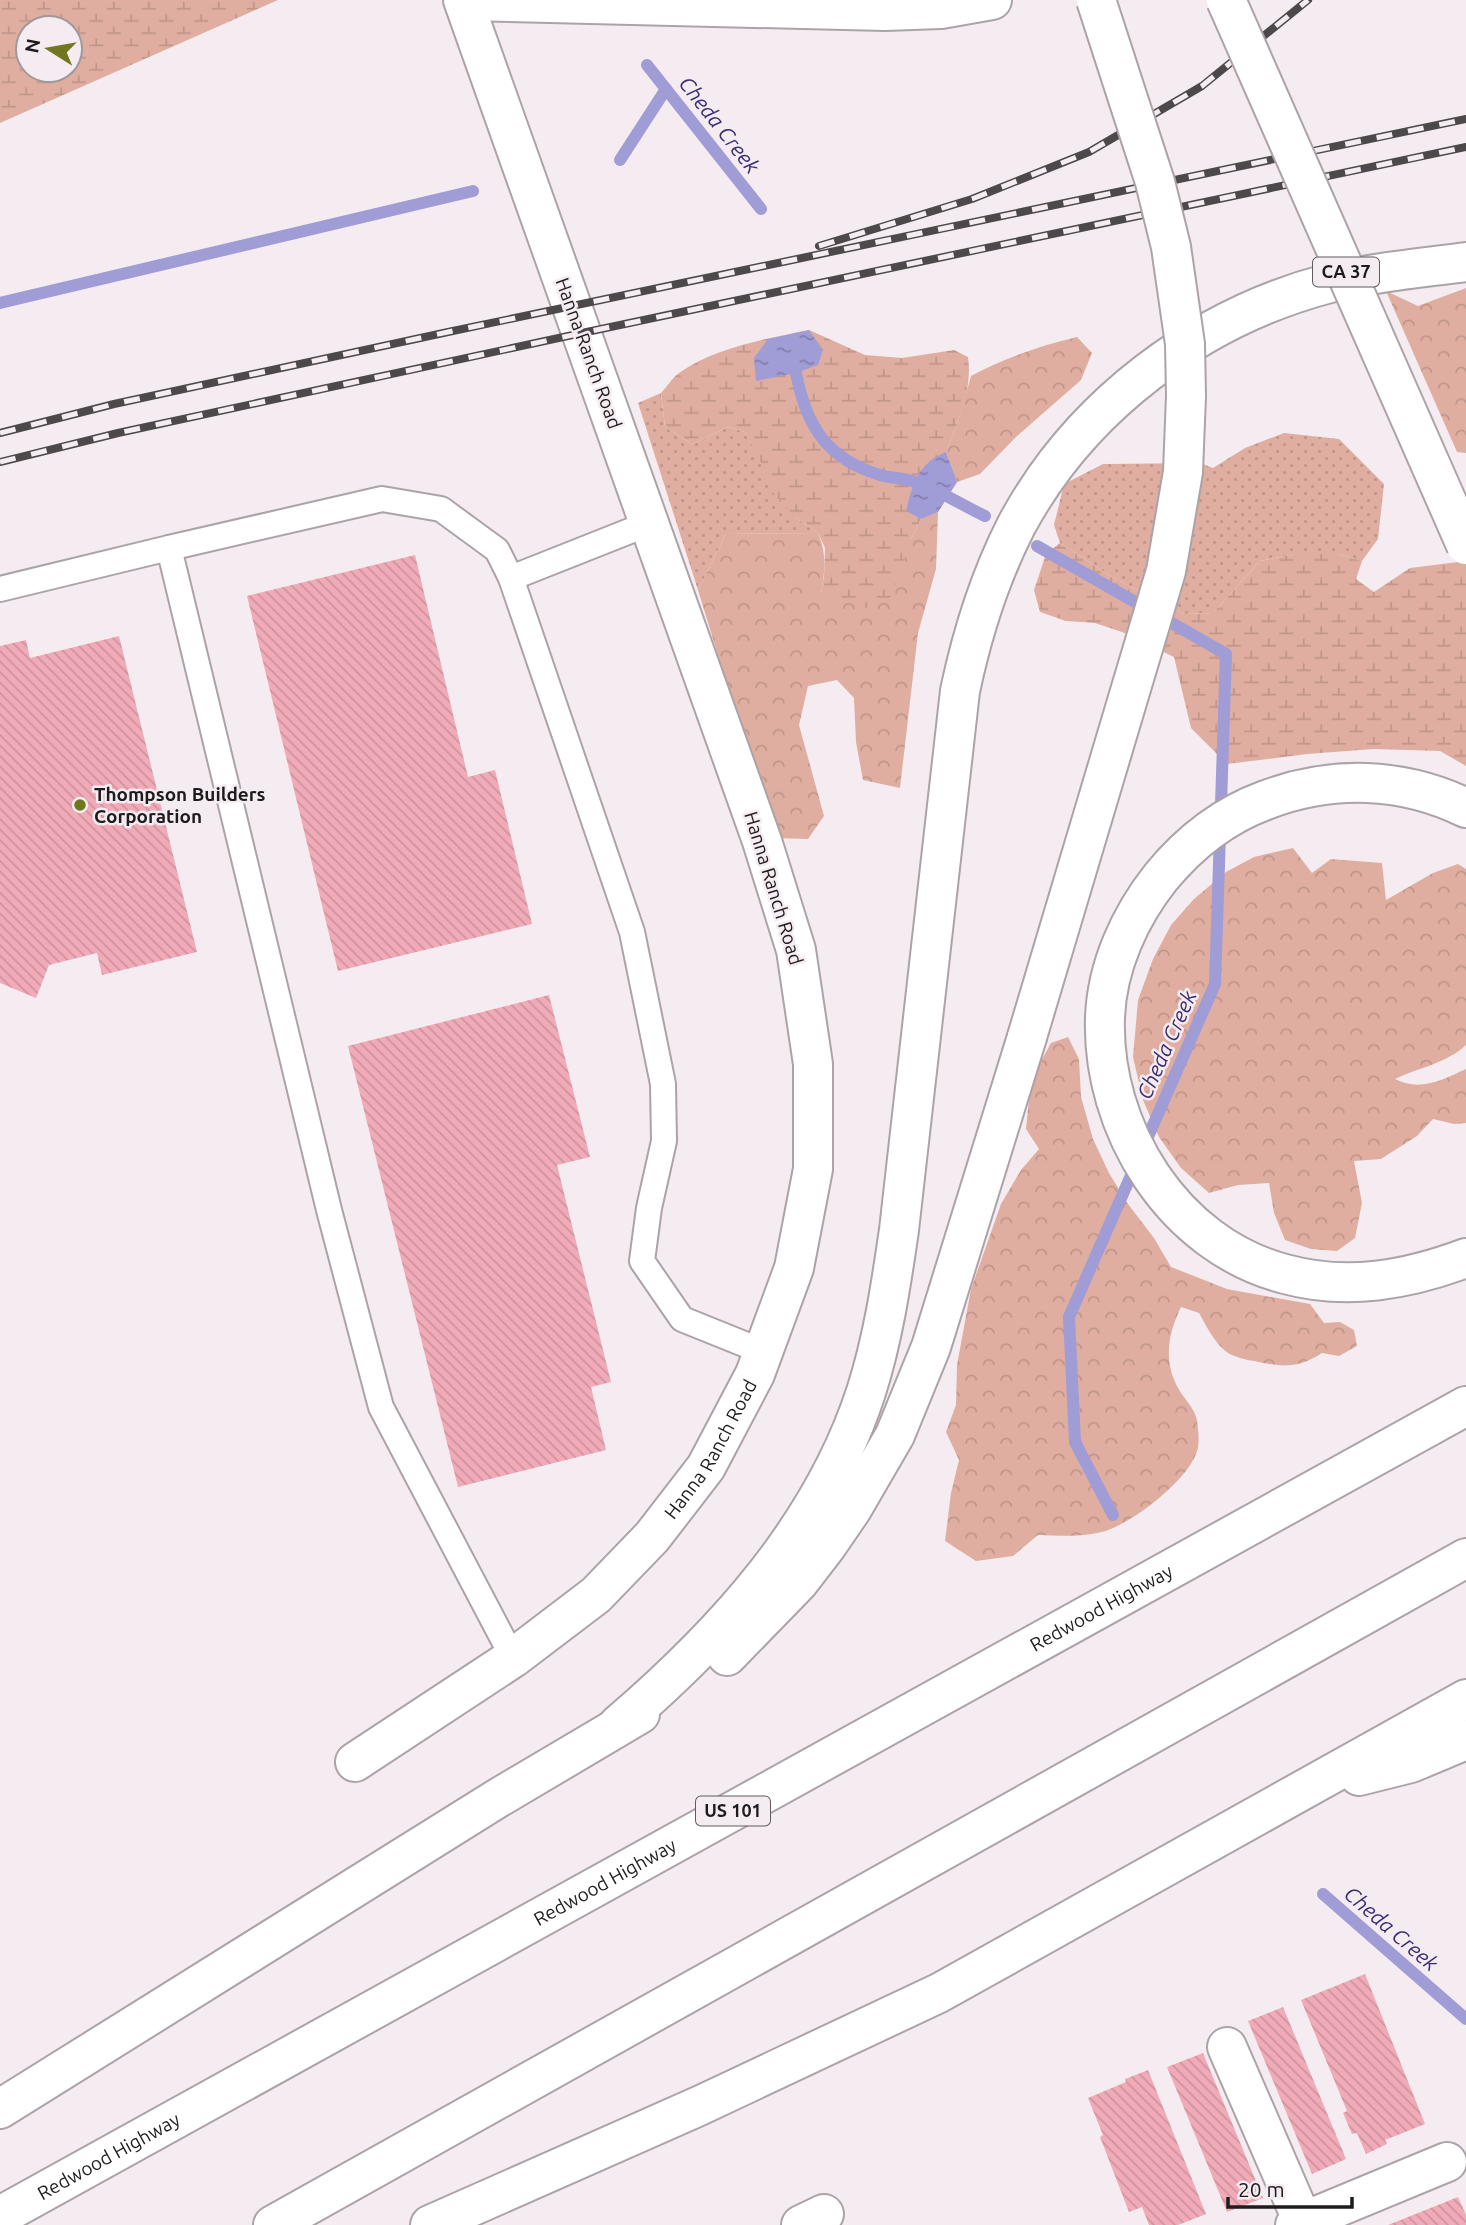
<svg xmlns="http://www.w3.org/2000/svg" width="1466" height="2225" font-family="Ubuntu,sans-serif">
<defs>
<pattern id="grass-dots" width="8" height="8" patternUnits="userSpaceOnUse" patternTransform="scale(1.75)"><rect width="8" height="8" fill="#e0aea1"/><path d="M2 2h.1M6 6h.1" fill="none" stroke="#c0958a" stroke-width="1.8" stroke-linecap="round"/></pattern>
<pattern id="forest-crowns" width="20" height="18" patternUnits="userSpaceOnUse" patternTransform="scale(1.75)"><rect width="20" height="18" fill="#e0aea1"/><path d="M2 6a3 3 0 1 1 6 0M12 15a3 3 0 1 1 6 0" fill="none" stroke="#c0958a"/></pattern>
<pattern id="wetland-marsh" width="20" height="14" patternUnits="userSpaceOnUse" patternTransform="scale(1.75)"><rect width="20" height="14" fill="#e0aea1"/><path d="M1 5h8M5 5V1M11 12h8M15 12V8" fill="none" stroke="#c0958a"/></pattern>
<pattern id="water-ripples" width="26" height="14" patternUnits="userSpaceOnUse" patternTransform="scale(1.75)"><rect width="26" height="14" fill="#a09cd6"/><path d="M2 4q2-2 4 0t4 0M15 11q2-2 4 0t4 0" fill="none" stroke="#827ead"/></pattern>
<pattern id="building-back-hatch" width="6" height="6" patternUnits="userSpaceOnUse" patternTransform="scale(1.75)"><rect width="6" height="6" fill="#f1abb8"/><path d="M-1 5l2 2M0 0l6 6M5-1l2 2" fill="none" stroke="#ce939e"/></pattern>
</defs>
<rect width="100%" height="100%" fill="#f5ecf1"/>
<g fill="url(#grass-dots)">
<polygon points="661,393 665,427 692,444 728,427 745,432 796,518 818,533 726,534 698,590 638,403"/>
<polygon points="1284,433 1339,439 1384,484 1378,539 1362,561 1338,554 1295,554 1260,561 1213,613 1184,614 1114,578 1060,543 1054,525 1064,484 1103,464 1200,463 1213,468 1245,448"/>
</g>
<g fill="url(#forest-crowns)">
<polygon points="1466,288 1466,453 1457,452 1386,291 1418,306"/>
<path d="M 1077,337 L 1092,353 L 1081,380 L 1016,437 L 980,474 L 957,482 L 946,452 L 959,419 L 971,376 C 1005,358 1039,346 1077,337 Z"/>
<path d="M 938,512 L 936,569 L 918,633 L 900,788 L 863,780 L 856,742 L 854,698 L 837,680 L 808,686 L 799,725 L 824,816 L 808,839 L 774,838 L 698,590 L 726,534 L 818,533 C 827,553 825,572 821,594 L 911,539 L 921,519 Z"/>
<path d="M 1293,848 L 1312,873 L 1331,859 L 1382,863 L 1386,900 L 1433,873 L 1458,864 L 1466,869 L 1466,1045 C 1447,1063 1418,1068 1395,1079 C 1420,1092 1442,1080 1466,1069 L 1466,1123 L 1454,1124 L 1433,1119 L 1417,1136 L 1381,1159 L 1354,1161 L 1362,1203 L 1355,1238 L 1337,1251 L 1311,1249 L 1285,1240 L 1274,1213 L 1269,1183 L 1238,1185 L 1209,1193 L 1181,1168 L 1159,1137 L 1143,1100 L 1133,1057 L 1138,1000 L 1153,959 L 1171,925 L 1194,899 L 1226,872 L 1254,857 Z"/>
<path d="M 1068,1037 L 1079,1059 L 1081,1097 L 1093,1139 L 1109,1173 L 1128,1204 L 1154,1238 L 1171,1267 L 1227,1289 L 1310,1304 L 1324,1323 L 1340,1322 L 1354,1330 L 1357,1346 L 1339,1356 L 1322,1353 C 1297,1369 1282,1367 1254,1361 C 1246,1360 1235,1357 1228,1353 C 1215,1344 1207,1327 1199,1313 L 1181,1307 C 1168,1334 1163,1360 1178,1388 C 1184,1399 1194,1407 1197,1420 C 1198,1428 1200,1444 1197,1451 C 1189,1480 1130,1525 1102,1532 C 1082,1537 1059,1536 1038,1535 L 1013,1556 L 976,1561 L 945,1541 L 951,1493 L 959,1460 L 946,1432 L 956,1405 L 957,1365 L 971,1289 L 1001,1204 L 1021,1170 L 1039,1149 L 1026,1129 L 1031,1079 L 1051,1043 Z"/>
</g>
<g fill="url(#wetland-marsh)" fill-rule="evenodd">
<path d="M 0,0 L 278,0 L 0,123 ZM 70,28 L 70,70 L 28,70 L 28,28 Z"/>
<path d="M 809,330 L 865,355 L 902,358 L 954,350 L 968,357 C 973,390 958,422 946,452 L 957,482 L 938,512 L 921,519 L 911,539 L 891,597 L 866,608 L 821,594 L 824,576 L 825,548 L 818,533 L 796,518 L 773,493 L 759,458 L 745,432 L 728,427 L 692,444 L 665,427 L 661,393 C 667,387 672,378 679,373 C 715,347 766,339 809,330 Z"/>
<polygon points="1060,543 1114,578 1184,614 1213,613 1260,561 1295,554 1338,554 1362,561 1356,579 1374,592 1410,568 1466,561 1466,766 1440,751 1374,749 1307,754 1227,764 1191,728 1174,657 1122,632 1095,623 1066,621 1040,612 1034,590 1046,554"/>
</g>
<g fill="url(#water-ripples)">
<polygon points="809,330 823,350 818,365 796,373 756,381 754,358 768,339"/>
<path d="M 946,452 L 957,482 L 938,512 L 921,519 L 906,511 C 912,485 918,463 946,452 Z"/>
</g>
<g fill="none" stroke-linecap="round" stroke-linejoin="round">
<g stroke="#a09cd6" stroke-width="12">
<polyline points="647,65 761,209"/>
<polyline points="620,160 666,89"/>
<polyline points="0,303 473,191"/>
<path d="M 796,373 C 806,426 827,459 880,475 C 890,478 902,478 912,481 C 937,489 962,505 985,516"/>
<polyline points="1037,546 1226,654 1215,984 1143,1148"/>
<polyline points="1113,1515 1075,1442 1069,1317 1136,1164"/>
<polyline points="1323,1894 1466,2019"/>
</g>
</g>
<g fill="url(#building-back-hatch)">
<polygon points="415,555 468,777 495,770 532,924 338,971 247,596"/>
<polygon points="119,636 197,952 102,975 97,953 49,965 36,998 0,983 0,646 26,640 30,658"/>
<polygon points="549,995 590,1157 557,1165 611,1382 591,1387 606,1450 458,1487 348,1046"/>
<polygon points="1365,1974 1425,2124 1385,2140 1387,2144 1366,2154 1357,2133 1352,2134 1343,2113 1347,2111 1301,2000"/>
<polygon points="1283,2007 1346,2159 1312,2174 1248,2021"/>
<polygon points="1203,2053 1263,2198 1227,2212 1167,2067"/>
<polygon points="1148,2070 1206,2214 1178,2225 1149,2225 1142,2207 1129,2212 1100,2137 1103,2135 1088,2098 1126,2082 1125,2079"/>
<polygon points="1458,2197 1466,2215 1466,2225 1388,2225"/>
</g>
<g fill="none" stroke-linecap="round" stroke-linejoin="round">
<g stroke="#aca3a8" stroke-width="28">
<g id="lane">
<polyline points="169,548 382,499 441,509 497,550 511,578 632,932 663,1084 664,1141 649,1208 642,1261 682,1319 764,1352"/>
<polyline points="511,578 650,523"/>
<polyline points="0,589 169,548 329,1210 381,1407 513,1658"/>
</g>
</g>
<g stroke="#aca3a8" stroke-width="42">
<g id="street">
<polyline points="464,1 885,11 941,9 992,0"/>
<path id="s1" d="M 355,1762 L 513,1658 L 596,1595 L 652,1537 L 706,1467 L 755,1374 L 794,1268 L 813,1169 L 813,1064 L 796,950 L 762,841 L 463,0"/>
<polyline points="1227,2047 1303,2222"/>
<polyline points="801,2225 824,2214"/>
<polyline points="1295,2225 1447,2162"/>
</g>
</g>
<g stroke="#aca3a8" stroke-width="42">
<g id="highway">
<path d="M 1466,808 C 1402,777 1332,775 1266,800 C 1225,815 1189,843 1161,877 C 1130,916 1107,966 1105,1017 C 1101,1128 1173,1245 1285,1274 C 1347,1291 1407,1280 1466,1258"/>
<polyline points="727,1656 799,1582 826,1547 852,1509 895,1435 931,1347 1027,1037"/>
<path d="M 618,1725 C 724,1634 822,1527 866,1392 C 883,1339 891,1285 899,1230 L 960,691 C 972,634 989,579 1016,526 C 1080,406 1199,317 1330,283 C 1374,272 1421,268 1466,262"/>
<polyline points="1359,1776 1411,1763 1466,1740"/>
<polyline points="0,2109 498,1798 640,1714"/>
<path id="s2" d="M 0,2216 L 1466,1406"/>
<polyline points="273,2225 1466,1558"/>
<polyline points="430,2225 699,2106 939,1993 1466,1699"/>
</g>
</g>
<use href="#lane" stroke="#fff" stroke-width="24"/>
<use href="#street" stroke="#fff" stroke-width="38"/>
<use href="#highway" stroke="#fff" stroke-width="38"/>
<g stroke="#4d494b" stroke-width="8">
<g id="rail">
<polyline points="819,246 972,199 1089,152 1202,86 1308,0"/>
<polyline points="0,433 114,404 448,332 1466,119"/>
<polyline points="0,462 118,433 582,333 1466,147"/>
</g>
</g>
<use href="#rail" stroke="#f5ecf1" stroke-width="5" stroke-dasharray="16" stroke-linecap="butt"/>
<g stroke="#aca3a8" stroke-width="42" stroke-linecap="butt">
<g id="highway-bridge">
<polyline points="1226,0 1466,545"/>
<polyline points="1027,1037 1166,571 1183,472 1186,396 1185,344 1171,247 1155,182 1096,0"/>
</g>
</g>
<use href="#highway-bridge" stroke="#fff" stroke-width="38"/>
</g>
<circle fill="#707720" stroke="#f5ecf1" stroke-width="2.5" cx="80" cy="805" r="7"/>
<g text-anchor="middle" stroke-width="5" stroke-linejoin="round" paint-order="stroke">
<g fill="#f5ecf1" stroke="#5e5a5d" stroke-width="2">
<rect x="1313" y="257.5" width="66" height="29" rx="5"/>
<rect x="696" y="1796.5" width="74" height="29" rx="5"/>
</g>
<g font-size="18" font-weight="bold" fill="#1e1b1d">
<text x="1346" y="278">CA 37</text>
<text x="733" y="1817">US 101</text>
</g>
<g font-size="19" fill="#1e1b1d" stroke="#f5ecf1">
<text transform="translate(589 353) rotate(70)" y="7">Hanna Ranch Road</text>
<text transform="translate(774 888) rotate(73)" y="7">Hanna Ranch Road</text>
<text dy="7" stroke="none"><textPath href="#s1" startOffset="480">Hanna Ranch Road</textPath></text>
<text dy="7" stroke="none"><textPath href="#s2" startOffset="1258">Redwood Highway</textPath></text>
<text dy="7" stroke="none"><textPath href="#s2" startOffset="691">Redwood Highway</textPath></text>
<text dy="7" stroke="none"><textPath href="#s2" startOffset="124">Redwood Highway</textPath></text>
</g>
<g font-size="19" font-weight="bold" fill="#1e1b1d" stroke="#f5ecf1" text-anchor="start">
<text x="94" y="801">Thompson Builders<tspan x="94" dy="22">Corporation</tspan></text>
</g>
<g font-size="21" font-style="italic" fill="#3a2e73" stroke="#f5ecf1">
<text transform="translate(719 125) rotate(52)" y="7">Cheda Creek</text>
<text transform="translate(1167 1045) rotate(-66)" y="7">Cheda Creek</text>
<text transform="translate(1391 1929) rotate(41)" y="7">Cheda Creek</text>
</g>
</g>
<g transform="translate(49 49) rotate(281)"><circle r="33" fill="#f5ecf1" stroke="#9f989c" stroke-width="2"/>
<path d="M0-5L12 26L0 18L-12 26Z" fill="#707720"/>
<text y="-10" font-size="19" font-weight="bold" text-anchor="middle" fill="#1e1b1d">N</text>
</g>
<path d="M1228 2197v10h124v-10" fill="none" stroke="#1e1b1d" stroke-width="3.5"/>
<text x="1238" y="2197" font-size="21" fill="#1e1b1d" stroke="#f5ecf1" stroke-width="5" paint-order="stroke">20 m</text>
</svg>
